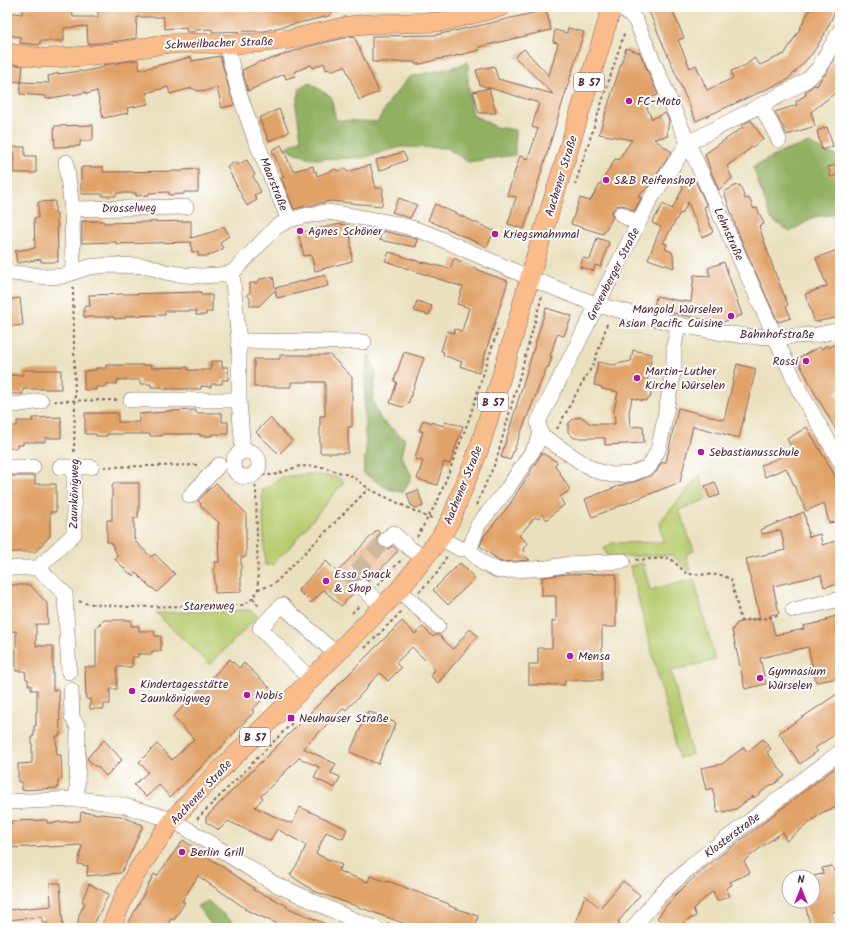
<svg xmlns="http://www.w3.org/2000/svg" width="847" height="935" font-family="Kalam,sans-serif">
<rect width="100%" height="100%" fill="#fff"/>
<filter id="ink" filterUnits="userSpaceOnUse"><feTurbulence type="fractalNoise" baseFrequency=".025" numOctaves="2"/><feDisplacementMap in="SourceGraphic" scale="8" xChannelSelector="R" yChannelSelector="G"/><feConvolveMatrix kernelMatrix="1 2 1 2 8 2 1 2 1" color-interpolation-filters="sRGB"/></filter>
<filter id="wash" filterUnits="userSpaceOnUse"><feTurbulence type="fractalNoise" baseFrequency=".012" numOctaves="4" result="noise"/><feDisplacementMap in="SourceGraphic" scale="16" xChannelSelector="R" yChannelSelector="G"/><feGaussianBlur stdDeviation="0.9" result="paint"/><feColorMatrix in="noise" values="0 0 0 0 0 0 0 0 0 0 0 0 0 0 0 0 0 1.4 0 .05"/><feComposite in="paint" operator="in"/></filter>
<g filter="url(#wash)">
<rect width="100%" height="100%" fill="#eae0bd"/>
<g fill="#b7cc70" stroke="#80764e">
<polygon points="310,474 337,477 344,482 289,548 272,565 265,565 262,491 281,477"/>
<polygon points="700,474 707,499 679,510 694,551 686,554 690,572 672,555 608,557 604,549 612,543 663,542 660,522"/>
<polygon points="643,563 650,590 694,579 715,660 671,671 692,754 679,758 630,566"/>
<polygon points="250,610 258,616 210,665 156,613"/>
</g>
<g fill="#91b062" stroke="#6e6846">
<polygon points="468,62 468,82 473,115 496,127 515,130 515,155 468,162 447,148 401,147 362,158 311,159 285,148 301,139 296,106 300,88 310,83 331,97 336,120 377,122 391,99 409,77 454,67"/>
<polygon points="809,143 826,152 840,157 840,214 814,217 790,232 771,219 753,167 784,151"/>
<polygon points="369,355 376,375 372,400 381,420 405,439 401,456 412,476 403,493 388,489 363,473 366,451 364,416 366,369"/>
<polygon points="208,901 240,928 214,928 197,906"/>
</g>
<g id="blocks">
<g fill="#e1a267">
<polygon points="30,7 72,7 73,17 98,17 98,7 335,7 329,16 264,31 212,32 212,29 196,30 195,32 187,32 186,27 165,29 163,17 137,17 136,38 111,42 88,44 87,26 64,28 64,41 40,41 40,45 20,43 21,37 7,35 8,12 22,14 23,8 30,8"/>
<polygon points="647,7 671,7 684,38 678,40 690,68 696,65 707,90 733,78 731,71 746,65 754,58 760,65 784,54 784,55 798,32 811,7 837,7 824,35 812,54 787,80 696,121"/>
<polygon points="546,10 551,30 479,47 480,50 447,58 439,59 421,64 415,64 415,62 372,62 372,36 436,35 477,26"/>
<polygon points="568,28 584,32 524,229 508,224 516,197 507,195 520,156 528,159 538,129 532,127 539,103 480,85 476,70 494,66 498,79 553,94 515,57 524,49 549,76 558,43 553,42 555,30 567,33"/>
<polygon points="354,36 379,92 359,100 345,66 330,71 330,69 326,70 324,63 313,68 311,65 294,72 295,76 286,79 284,74 248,91 242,70 261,61 262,62 306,47"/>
<polygon points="626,48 640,53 658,95 650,98 646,106 652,119 665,113 669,120 667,132 668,136 654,139 672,152 649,186 637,198 642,197 634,211 626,206 621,205 616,206 613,210 612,214 613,217 603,234 571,224 580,198 590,201 615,159 618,160 632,140 599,134"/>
<polygon points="840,49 840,89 811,112 815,126 787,135 775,112 797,105 796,101 806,95 805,92 814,85 817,86 821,79 827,72"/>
<polygon points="220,56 234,105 222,108 217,87 203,92 202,90 197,91 192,88 170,94 168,87 146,93 148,104 127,108 128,113 103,118 97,91 86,94 86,92 74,95 74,94 46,99 46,96 20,94 21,82 7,81 7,64 23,66 21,82 49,83 48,76 59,73 59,74 81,71 82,72 104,67 103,65 138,60 140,70 191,57 192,61"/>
<polygon points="489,88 496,113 479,113 473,92"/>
<polygon points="279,109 289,132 269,141 259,118"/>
<polygon points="751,120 763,139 727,166 732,178 719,190 711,172 705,154 743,127 742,125"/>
<polygon points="93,125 93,138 91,141 80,141 80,146 55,147 54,126"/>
<polygon points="827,127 833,146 822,150 817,131"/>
<polygon points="281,145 293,171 313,166 314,172 316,171 317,176 336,169 337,171 346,168 347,172 370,165 376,188 383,188 382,206 330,201 294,209 281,178 284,177 272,150"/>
<polygon points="13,147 25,147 25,156 36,156 36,173 14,173"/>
<polygon points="403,152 407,160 379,171 376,160"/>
<polygon points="247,160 255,175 253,176 261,192 254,195 257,200 247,206 227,167 235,162 237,165"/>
<polygon points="840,164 840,174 831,177 828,167"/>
<polygon points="82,167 103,167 103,172 183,171 183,170 198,169 198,192 184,192 184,194 169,195 169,192 149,193 149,195 136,196 136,193 116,193 116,196 103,196 103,194 81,194 81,168 82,168"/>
<polygon points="694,178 707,206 704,207 713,232 702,237 688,202 682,214 680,213 663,243 667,244 665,249 672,252 673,255 674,268 648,259 661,227 652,223 663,204 672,209 683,188 681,182"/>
<polygon points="740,185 745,199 749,198 754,209 757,208 764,224 759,226 775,273 788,305 786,306 791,318 778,322 738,233 724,192 735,186"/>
<polygon points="399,198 417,205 410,218 392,212"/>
<polygon points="55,201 55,213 57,213 58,262 41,262 41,259 17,263 15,251 35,248 34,218 38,218 38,202"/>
<polygon points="435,204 494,231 487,247 428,220"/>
<polygon points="82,221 104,221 104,223 191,221 191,238 215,231 224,226 229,236 220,242 223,249 208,256 198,256 198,252 192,252 191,242 116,244 116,242 82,243"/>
<polygon points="340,224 350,226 352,261 315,271 311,255 304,256 298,233"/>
<polygon points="383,231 417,239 416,247 379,240"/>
<polygon points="597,238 609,242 601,267 595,265 594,271 580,267 583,258 590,260"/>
<polygon points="840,249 840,317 815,322 805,294 827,286 816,258"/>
<polygon points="389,252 423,263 423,262 450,269 454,258 485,273 508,281 479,373 460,366 462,362 443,355 444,352 441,351 447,331 454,333 455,329 462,331 469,308 457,304 463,287 385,261"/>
<polygon points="724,262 742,315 720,323 654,309 656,296 675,300 691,302 694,275 710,276 708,268"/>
<polygon points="325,275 328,286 277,298 275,290 259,306 250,306 250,298 247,295 250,292 250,283 257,283 260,279 273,277 275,288"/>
<polygon points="201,292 201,295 212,295 212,312 206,312 206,315 196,315 196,311 165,311 165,315 126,316 126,318 114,319 114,317 84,317 84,306 90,306 89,295"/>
<polygon points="20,298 23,325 7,327 7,300"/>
<polygon points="417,301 432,306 429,315 414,311"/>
<polygon points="546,308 572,316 564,336 557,334 550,357 552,357 548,368 547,367 510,460 501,457"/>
<polygon points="836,344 837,346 840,344 840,389 835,392 840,401 840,437 816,395 797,359 819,347 821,349 828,345 829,348"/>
<polygon points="633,350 652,354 646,386 651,394 650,398 645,401 632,398 629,412 630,427 643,426 644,443 605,445 605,438 574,438 568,432 568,424 574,418 582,417 590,424 615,424 614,410 618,392 602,389 602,387 594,385 598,362 613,365 631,361"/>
<polygon points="404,352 424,358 408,404 402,407 390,403 397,382 394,381"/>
<polygon points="280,355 330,355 352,377 352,427 348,427 348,453 320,453 320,416 325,416 325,382 291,382 291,387 254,387 254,359 280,359"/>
<polygon points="211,361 222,361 222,367 228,367 228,380 222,380 222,384 211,384 211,387 201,386 201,389 162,389 162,387 151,387 151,384 140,384 140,380 117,380 117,384 106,384 106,387 96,387 96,390 84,390 84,371 96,370 96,368 106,368 106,365 151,365 151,368 188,367 188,370 211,370"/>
<polygon points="737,364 756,369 739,438 693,426 680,482 592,517 585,499 627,483 634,482 652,475 657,471 661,463 666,462 678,408 724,420"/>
<polygon points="23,370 61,370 61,389 23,389 23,394 7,394 7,375 23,375"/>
<polygon points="196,410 196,413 222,413 222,422 228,422 228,434 211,434 212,436 200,436 200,434 162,434 162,436 150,436 150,434 107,434 107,436 96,436 96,434 85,434 85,413 118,413 118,422 139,422 139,414 166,412 166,411"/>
<polygon points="61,417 61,438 45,438 45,442 23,442 23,445 17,445 17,448 7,448 7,426 17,426 17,421 33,421 32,418"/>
<polygon points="270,418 292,441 279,454 256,432"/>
<polygon points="423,420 444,426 445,422 463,426 450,464 444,462 437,485 417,479 423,461 415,459 423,431 419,431"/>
<polygon points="807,427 840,485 840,521 829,523 824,503 806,511 786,468 765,477 761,465 794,452 787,439"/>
<polygon points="542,453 557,462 555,465 570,490 560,497 564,505 553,514 547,520 542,514 538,519 535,517 519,536 528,543 523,549 525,551 522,554 530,560 501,562 480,546 484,536 510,504"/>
<polygon points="7,476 35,476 35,484 56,484 56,512 50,512 50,536 35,552 8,552"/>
<polygon points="715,482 720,495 710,498 705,486"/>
<polygon points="113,483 139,483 139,512 138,512 138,518 134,518 134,537 136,542 151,557 155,554 175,574 169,580 170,580 157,592 151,587 151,588 136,573 134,576 131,573 130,574 114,558 117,555 111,542 107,542 107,520 112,520 112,486 113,486"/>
<polygon points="216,483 246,513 246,557 241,557 241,592 215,593 214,568 215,568 215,562 219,562 218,526 219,523 200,505 201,504 198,501 210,488 211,488"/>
<polygon points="418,490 423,506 416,508 411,505 407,494"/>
<polygon points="804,512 809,537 820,534 822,545 840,540 840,584 824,587 821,575 773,586 779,613 770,615 775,635 804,629 803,626 827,621 826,619 836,616 840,633 840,678 816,682 808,647 760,658 766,684 745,689 732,630 737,623 760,618 746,559 785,550 781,530 762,534 760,530"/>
<polygon points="377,530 380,533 377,537 377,542 380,547 383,549 388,549 393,546 398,551 369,581 364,578 359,579 356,581 353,585 353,589 355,592 341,606 324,590 311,603 298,590 326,561 337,572"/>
<polygon points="460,563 475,578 448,605 433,590"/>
<polygon points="567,574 616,574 616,627 602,627 602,680 565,680 565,685 529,685 529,664 538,664 538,648 552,648 552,621 556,621 556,596 542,596 542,577"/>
<polygon points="7,585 30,585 47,603 48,624 36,624 36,646 53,646 53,690 59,690 60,736 56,736 57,755 61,755 62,780 58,780 58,788 22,790 22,782 18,782 18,764 32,763 32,736 34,736 34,726 36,726 36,712 37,712 37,690 31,690 31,685 28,685 28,679 26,679 25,671 16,671 16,631 7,632"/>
<polygon points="104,620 131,620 131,626 139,626 139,631 154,631 155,636 161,636 161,651 152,651 152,654 138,654 138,657 132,657 132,667 117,667 117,689 110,689 110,704 104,704 104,709 90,709 90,699 86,699 85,667 96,667 96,628"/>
<polygon points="402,621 415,634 423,627 433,637 435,635 439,635 453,649 470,629 478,636 438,683 430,675 435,670 412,647 396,663 401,668 388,681 380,673 367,686 368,687 346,710 344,708 303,748 336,764 331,773 340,777 335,788 314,778 319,767 299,758 261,796 263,798 255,807 288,823 289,822 292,824 300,807 347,829 343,839 326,832 316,854 342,865 338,871 368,882 370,876 388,882 388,881 449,904 449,906 478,916 475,928 417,928 314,891 290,875 300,860 306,845 277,829 270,841 228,821 219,830 206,822 206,817"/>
<polygon points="230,659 239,668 244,663 272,690 252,710 254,712 225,742 226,743 170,797 159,785 146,797 134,785 148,772 139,762 157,744 172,760 194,739 173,717"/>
<polygon points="840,692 840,731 815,748 818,751 800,764 779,733"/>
<polygon points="368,711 396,723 378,764 350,752"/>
<polygon points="763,739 771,749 767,752 785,776 773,785 772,784 754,798 753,796 736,809 718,813 712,788 706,790 701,768 722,764 744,747 747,752"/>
<polygon points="104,740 122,760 106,776 97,766 94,766 87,758"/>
<polygon points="840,764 840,806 823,812 786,841 783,832 764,845 744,861 750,873 730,882 732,885 726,888 730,896 717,901 713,891 693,909 696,916 685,921 680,928 670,928 657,918 675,895 707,866"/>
<polygon points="81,812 120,816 143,825 130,855 121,873 87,876 88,866 78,864 82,845 48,847 48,846 7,848 7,824 12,824 11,821 47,820 47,823 80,821"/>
<polygon points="183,840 254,888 253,890 274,899 287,906 286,907 335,928 287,928 244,909 245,908 198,876 182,901 185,902 174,920 171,919 166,928 126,928 154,874 157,876"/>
<polygon points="832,866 834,871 840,870 840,911 832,912 835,928 811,928 805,904 813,903 813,876 823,874 822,868"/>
<polygon points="623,881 640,895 618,922 624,928 574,928 585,895 600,908"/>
<polygon points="50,883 60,883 63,928 48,928 48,923 42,923 42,917 7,920 7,910 51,906"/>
<polygon points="89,884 109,894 92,928 77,928 79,915 85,903 82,901"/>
</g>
</g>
</g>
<g filter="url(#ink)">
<use href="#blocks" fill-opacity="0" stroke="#82635e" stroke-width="1"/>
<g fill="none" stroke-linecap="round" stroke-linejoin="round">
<polyline stroke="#cab9a0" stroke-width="15" stroke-dasharray="15 8" stroke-linecap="butt" points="362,587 351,577 386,540"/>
<g stroke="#82635e" stroke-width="16">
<g id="minor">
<polyline points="620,7 631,15 636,21 688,143 799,390 840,461"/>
<polyline points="226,44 239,93 255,139 289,220 304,216 327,212 341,214 397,224 415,229 432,235 530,278 597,305 686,326 717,332 746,336 775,337 817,335 840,330"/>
<polyline points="761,105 779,140"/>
<polyline points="66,162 72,209 73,272"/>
<polyline points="72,209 186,207"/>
<polyline points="621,214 638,224"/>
<polyline points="7,273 26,274 47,277 63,276 89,267 109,265 148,266 165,272 184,275 201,276 219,275 232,273 276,227 289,220"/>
<polyline points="232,273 239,341 239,400 243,452"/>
<polyline points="239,341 364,342"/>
<polyline points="131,400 239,400"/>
<polyline points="7,406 41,401"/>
<polyline points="541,435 584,464 597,471 612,475 631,474 649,467 658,450 662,433 674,367 674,347 678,325"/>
<circle cx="246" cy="464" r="13"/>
<polyline points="7,467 33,467"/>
<polyline points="60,467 91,467"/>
<polyline points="190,496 219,465"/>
<polyline points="440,538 460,549 467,548 472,543 478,525 508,488 535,447 541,435 538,422 638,224 650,200 688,143 790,90 808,79 819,68 840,31"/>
<polyline points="386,540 393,533 409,548 425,558"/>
<polyline points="467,548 483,563 499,571 547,568 570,564 623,561"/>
<polyline points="7,568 38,568"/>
<polyline points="362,587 383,607"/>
<polyline points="399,590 438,626"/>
<polyline points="793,610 840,599"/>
<polyline points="69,672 65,594 38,568 74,534 74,467"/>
<polyline points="311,680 260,628 282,605 336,654"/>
<polyline points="71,690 72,717 78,727 77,799"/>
<polyline points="7,802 77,799 103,802 125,806 173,820 273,883 354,920 375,928"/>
<polyline points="633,928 659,896 697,861 840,752"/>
</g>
</g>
<g stroke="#82635e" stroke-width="20">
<g id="major">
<polyline points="7,53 43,58 74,57 113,53 164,44 199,43 226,44 256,43 291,39 348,26 367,24 440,22 501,7"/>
<polyline points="111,928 122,901 135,875 154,846 173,820 195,795 287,704 399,590 440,538 451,519 479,449 508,355 535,259 612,7"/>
</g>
</g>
<g stroke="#82635e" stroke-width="2" stroke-dasharray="3 3" stroke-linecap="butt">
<polyline points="575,185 625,31"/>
<polyline points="73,287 75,400 74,455"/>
<polyline points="54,401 118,400"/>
<polyline points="557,429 581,385 593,365 601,343 608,321"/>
<polyline points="104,467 199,465"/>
<polyline points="257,472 265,475 274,475 300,466 322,467 352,476 369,489 427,517 433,518"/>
<polyline points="476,505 496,461 542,296"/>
<polyline points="417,537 439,498 468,422 498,329"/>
<polyline points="636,560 670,558 687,574 721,575 731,579 741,621 751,619 757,620 780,615"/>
<polyline points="378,585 402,559"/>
<polyline points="258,589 273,585 368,489"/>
<polyline points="419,592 437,573 447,556"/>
<polyline points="253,598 260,608"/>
<polyline points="79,601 83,603 128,607 244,605 253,598 258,589 256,489 252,476"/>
<polyline points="352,613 360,605"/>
<polyline points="365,648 402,611"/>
<polyline points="197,819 292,723"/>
<polyline points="387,924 399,928"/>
</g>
<use href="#minor" stroke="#fff" stroke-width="15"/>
<use href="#major" stroke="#fabc8b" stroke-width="19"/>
</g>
</g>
<g fill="#b5179e" stroke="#fff" stroke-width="1.5">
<circle cx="629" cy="101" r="4"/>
<circle cx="606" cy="180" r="4"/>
<circle cx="300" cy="231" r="4"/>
<circle cx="495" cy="234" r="4"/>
<circle cx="731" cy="316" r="4"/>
<circle cx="806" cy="361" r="4"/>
<circle cx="637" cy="378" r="4"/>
<circle cx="701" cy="452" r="4"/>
<circle cx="326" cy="581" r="4"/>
<circle cx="570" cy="656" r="4"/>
<circle cx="760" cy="678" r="4"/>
<circle cx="132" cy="691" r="4"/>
<circle cx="247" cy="695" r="4"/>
<rect x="287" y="714" width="8" height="8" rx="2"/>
<circle cx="182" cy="852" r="4"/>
</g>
<g text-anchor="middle" stroke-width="4" stroke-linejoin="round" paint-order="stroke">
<g fill="#fff" stroke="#80626b" stroke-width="1">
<rect x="574" y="73" width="30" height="18" rx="3"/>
<rect x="478" y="393" width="30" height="18" rx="3"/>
<rect x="240" y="728" width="30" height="18" rx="3"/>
</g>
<g font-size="11" font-weight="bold" fill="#4a1f2b">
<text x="589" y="86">B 57</text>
<text x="493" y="406">B 57</text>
<text x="255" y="741">B 57</text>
</g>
<g font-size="12" fill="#4a1f2b" stroke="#fff">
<text transform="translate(219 43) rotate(-2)" y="4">Schweilbacher Straße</text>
<text transform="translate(561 176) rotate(-73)" y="4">Aachener Straße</text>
<text transform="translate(274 184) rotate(68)" y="4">Maarstraße</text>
<text transform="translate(129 208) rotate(-1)" y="4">Drosselweg</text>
<text transform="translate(729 234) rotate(66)" y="4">Lehnstraße</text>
<text transform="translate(613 274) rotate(-63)" y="4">Grevenberger Straße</text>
<text x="777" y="338">Bahnhofstraße</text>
<text transform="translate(463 485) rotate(-68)" y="4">Aachener Straße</text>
<text transform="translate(74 494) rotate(-89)" y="4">Zaunkönigweg</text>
<text transform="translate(209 606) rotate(-1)" y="4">Starenweg</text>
<text transform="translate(201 792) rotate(-47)" y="4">Aachener Straße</text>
<text transform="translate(732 835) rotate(-37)" y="4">Klosterstraße</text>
</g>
<g font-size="12" fill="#4a1f2b" stroke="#fff" text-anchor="start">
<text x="637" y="105">FC-Moto</text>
<text x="614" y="184">S&amp;B Reifenshop</text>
<text x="308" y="235">Agnes Schöner</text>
<text x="503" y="238">Kriegsmahnmal</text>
<text x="723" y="313" text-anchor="end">Mangold Würselen<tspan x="723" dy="14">Asian Pacific Cuisine</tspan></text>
<text x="798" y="365" text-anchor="end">Rossi</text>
<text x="645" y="375">Martin-Luther<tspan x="645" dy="14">Kirche Würselen</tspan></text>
<text x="709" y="456">Sebastianusschule</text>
<text x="334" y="578">Esso Snack<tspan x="334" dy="14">&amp; Shop</tspan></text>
<text x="578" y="660">Mensa</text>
<text x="768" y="675">Gymnasium<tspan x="768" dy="14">Würselen</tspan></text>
<text x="140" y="688">Kindertagesstätte<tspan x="140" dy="14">Zaunkönigweg</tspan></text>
<text x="255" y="699">Nobis</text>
<text x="299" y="722">Neuhauser Straße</text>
<text x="190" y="856">Berlin Grill</text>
</g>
</g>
<rect width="847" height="935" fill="none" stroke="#fff" stroke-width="24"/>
<g transform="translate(801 889)"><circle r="19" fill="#ffffff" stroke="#b7a5aa"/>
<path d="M0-3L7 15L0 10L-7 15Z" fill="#b5179e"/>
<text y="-6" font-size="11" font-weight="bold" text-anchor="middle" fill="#4a1f2b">N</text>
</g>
</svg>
